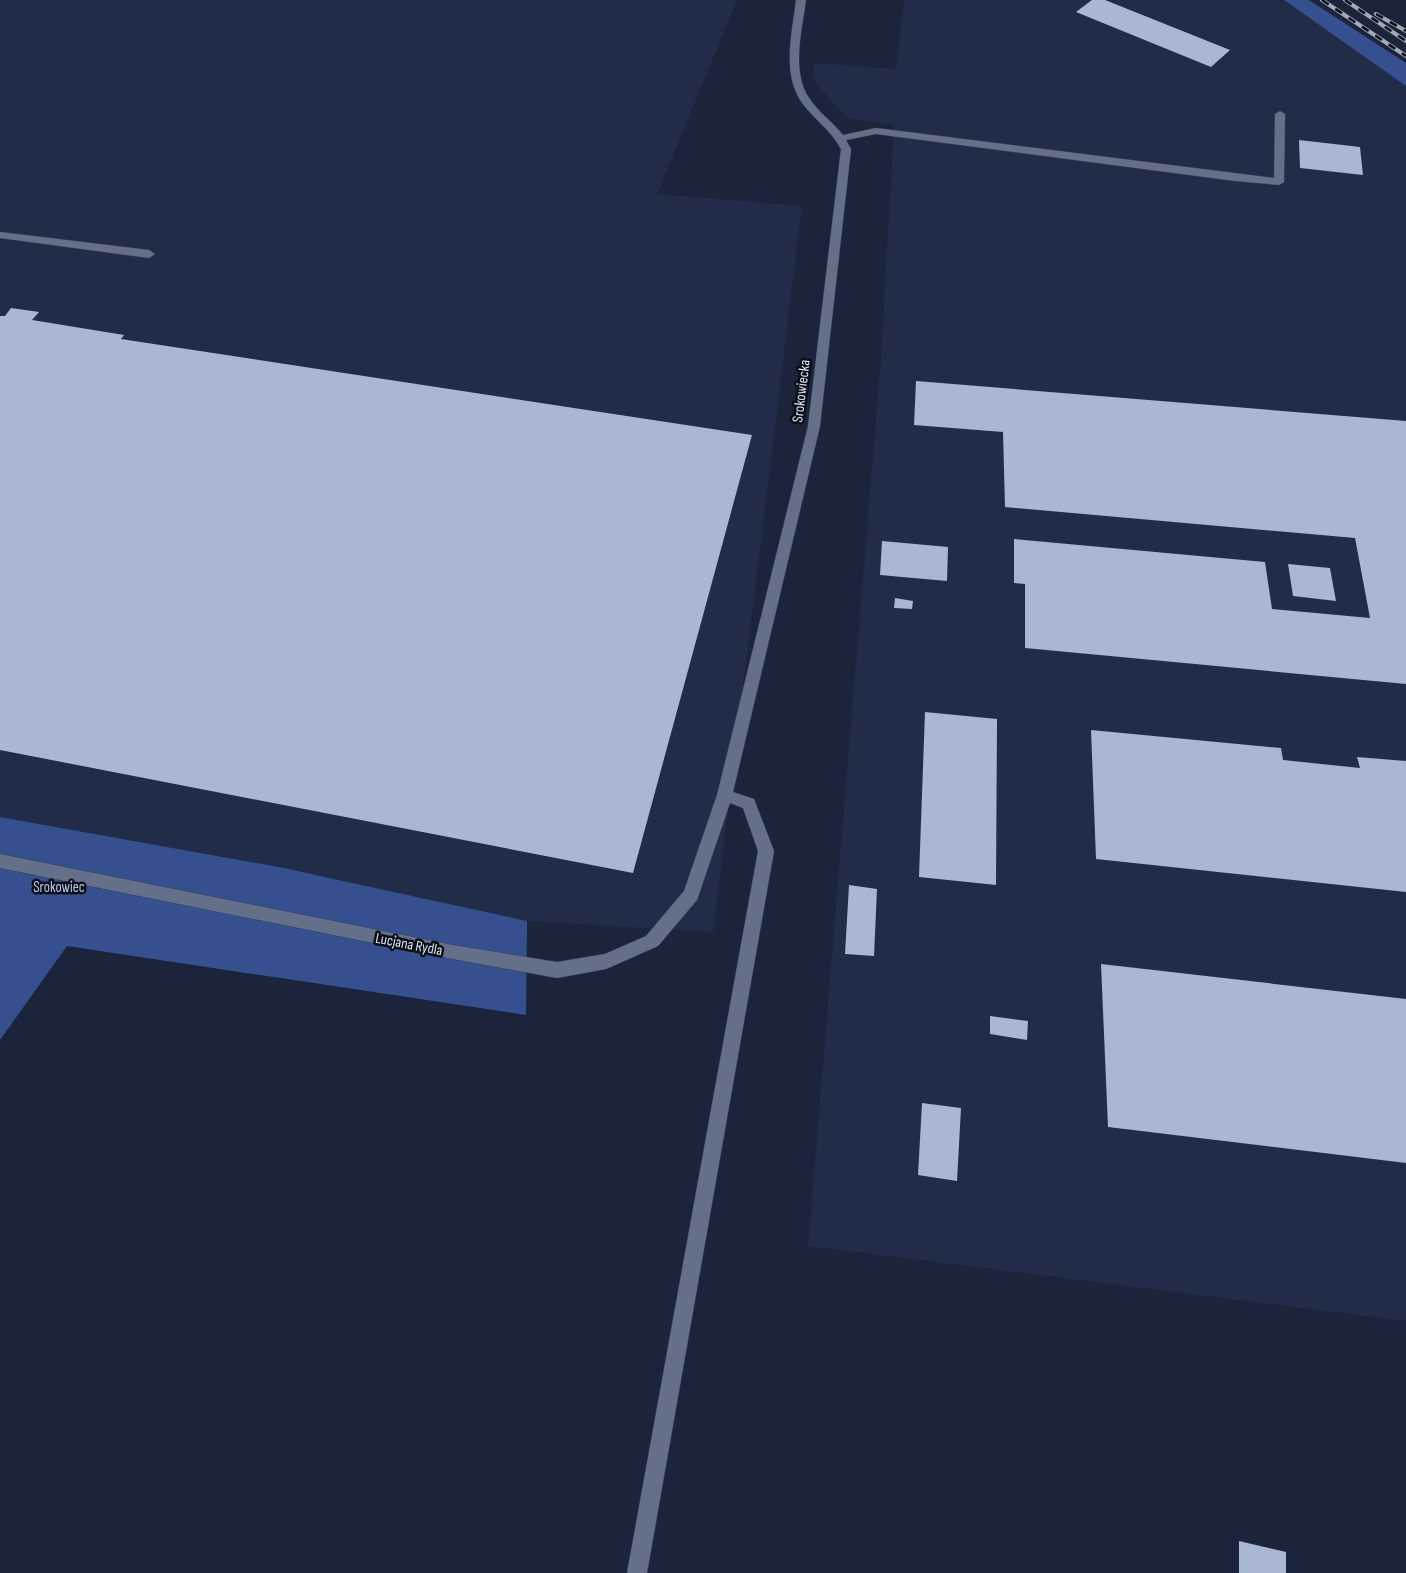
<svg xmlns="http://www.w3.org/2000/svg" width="1406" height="1573" font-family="'Sofia Sans Condensed',sans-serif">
<rect width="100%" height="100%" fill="#1b243a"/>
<g fill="#202c48">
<polygon points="0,0 737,0 657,194 802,206 713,932 527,921 279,867 0,817"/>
<polygon points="904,0 1284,0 1406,86 1406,1321 808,1246 881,358 894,125 847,118 813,80 814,63 896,69"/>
</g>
<g fill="#36508f">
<polygon points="1284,0 1309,0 1406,63 1406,86"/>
<polygon points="0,817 279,867 527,921 526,1015 67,946 0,1040"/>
</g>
<g fill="#a9b7d3">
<polygon points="1092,0 1105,0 1230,50 1211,67 1076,12"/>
<polygon points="1299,140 1360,147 1363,175 1300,168"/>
<polygon points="11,308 39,312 32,320 124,335 121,339 752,435 633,873 0,750 0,316 5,316"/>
<polygon points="916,381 1406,421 1406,684 1025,648 1025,584 1014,583 1014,539 1265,562 1272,609 1370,618 1355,538 1005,507 1003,432 914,425"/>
<polygon points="882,541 948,547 947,581 880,575"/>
<polygon points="1288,564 1330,568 1336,601 1293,596"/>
<polygon points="895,598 913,601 912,609 894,608"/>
<polygon points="925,712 997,719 996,885 919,877"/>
<polygon points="1091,730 1281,748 1283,760 1360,768 1357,757 1406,761 1406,892 1096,859"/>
<polygon points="849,885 877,889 874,956 845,954"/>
<polygon points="1101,964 1406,999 1406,1163 1108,1127"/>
<polygon points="990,1016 1028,1021 1027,1040 990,1034"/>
<polygon points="922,1103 961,1108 957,1181 918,1175"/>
<polygon points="1239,1541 1286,1552 1286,1573 1239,1573"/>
</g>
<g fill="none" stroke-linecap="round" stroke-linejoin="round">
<g stroke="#394052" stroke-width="1">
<g id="minor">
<path d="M 796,0 L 806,0 C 802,30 791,71 809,98 C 818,112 833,122 843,135 L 876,128 L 1274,178 L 1275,114 L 1280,111 L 1285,114 L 1284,182 L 1279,185 L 1235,181 L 876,134 L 846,140 L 851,149 L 820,426 L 733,792 L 754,799 L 774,851 L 647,1573 L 627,1573 L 758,851 L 743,808 L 730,803 L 697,900 L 658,946 L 606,969 L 557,978 L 453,959 L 0,868 L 0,854 L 453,945 L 557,962 L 605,954 L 646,936 L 684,891 L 717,795 L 808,426 L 841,149 C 832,132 818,122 806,108 C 780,78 792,35 796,0 Z"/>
<polygon points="0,232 149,250 155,254 149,258 0,238"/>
</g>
</g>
<use href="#minor" fill="#64708a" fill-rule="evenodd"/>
<g stroke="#a2a9bb" stroke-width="4">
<g id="rail">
<polyline points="1322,0 1406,56"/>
<polyline points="1345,0 1406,41"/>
<polyline points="1376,14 1406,31"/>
</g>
</g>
<use href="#rail" stroke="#0a0e17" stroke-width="2.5" stroke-dasharray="8" stroke-linecap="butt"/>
</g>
<g text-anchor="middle" stroke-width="5" stroke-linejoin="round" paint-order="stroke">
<g font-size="15" fill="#dae1f0" stroke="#0a0e17">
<text transform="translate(801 391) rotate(-83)" y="5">Srokowiecka</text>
<text transform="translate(409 944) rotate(11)" y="5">Lucjana Rydla</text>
</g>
<g font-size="15" fill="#b7c8ee" stroke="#0a0e17">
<text x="59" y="892">Srokowiec</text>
</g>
</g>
</svg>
